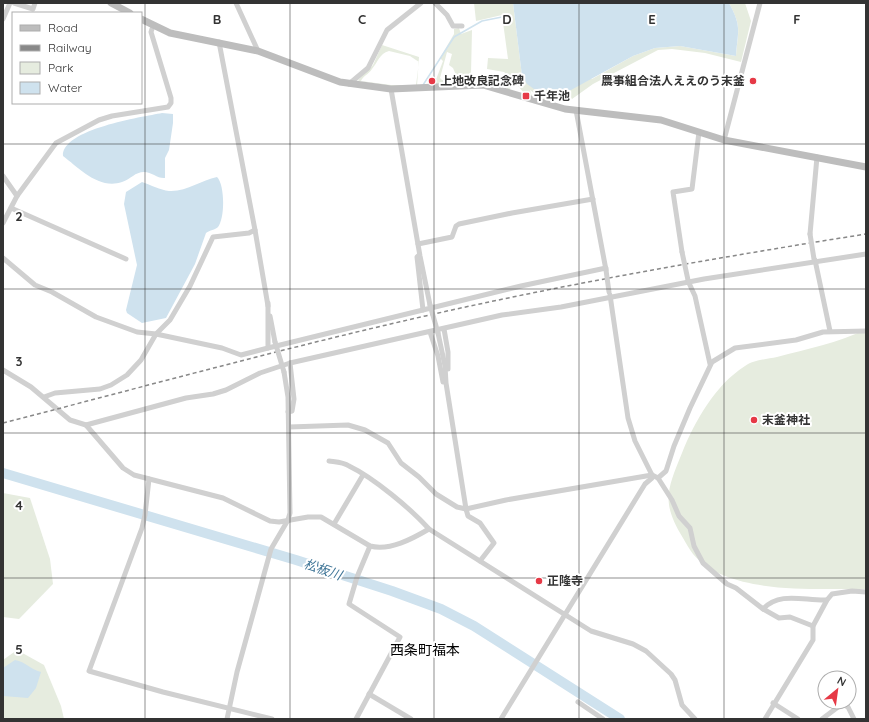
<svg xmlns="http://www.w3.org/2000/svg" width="869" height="722" font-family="Quicksand,'Noto Sans JP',sans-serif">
<rect width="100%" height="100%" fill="#fff"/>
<g fill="#e6ecdf" fill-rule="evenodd">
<path d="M 474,3 L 513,3 L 522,76 L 592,79 L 633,56 L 655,48 L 680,46 L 736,56 C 738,30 742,27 729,3 L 745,3 L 751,21 L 741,62 L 705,53 L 672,49 L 658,50 L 593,84 L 572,99 L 547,94 L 545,99 L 541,98 L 530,90 L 532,96 L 525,94 L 517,85 L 511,84 L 510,90 L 507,89 L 509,76 L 504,72 L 487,69 L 488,58 L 508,59 L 502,15 L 476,21 Z"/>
<polygon points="459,28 461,34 472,30 471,74 469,75 467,81 459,82 453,68 449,65 452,54 447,52 440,78 442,80 450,80 454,82 434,85 443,61 440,58 454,34 454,29"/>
<path d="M 382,45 L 419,57 L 417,86 L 391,86 L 359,81 L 358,80 L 373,65 ZM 389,51 L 410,56 L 419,62 L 416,85 L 391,85 L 361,81 C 363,76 369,74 372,69 C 378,62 379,54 389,51 Z"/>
<path d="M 866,329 L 866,589 C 815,588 729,596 693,554 C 689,549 686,543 683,538 C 661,502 667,490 682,453 C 695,421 715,385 745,366 C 753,360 767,359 777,357 C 807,349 838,343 866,329 Z"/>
<polygon points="3,493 30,498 50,559 53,584 19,619 3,617"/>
<polygon points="17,650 44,665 61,706 64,719 3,719 3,660"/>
</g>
<g fill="#cfe2ee">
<path d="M 513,3 L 729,3 C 742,27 738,30 736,56 L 680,46 L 655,48 L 633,56 L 571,90 L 534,89 L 527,84 L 522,76 Z"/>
<path d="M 162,113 L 173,114 L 173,123 L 169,150 L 165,158 L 165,178 C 158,179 152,172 144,172 C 135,172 131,179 122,182 C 99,190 79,168 63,156 C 62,129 142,117 162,113 Z"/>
<path d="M 217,177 C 225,185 225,218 218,227 C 215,230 210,230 206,233 L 195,264 L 166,318 L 142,323 L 127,313 L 126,310 L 137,265 L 124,204 L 126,192 L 142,182 C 151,185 160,190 169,191 C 187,192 201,180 217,177 Z"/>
<path d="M 15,660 C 26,662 30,669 41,672 L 36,688 L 28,698 L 3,696 L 3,668 Z"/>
</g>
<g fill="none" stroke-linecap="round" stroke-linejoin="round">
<polyline stroke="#cfe2ee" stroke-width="1.5" points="423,85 454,37 482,21 507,16"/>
<polyline stroke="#cfe2ee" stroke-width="10" points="3,473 296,560 392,591 441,609 474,626 620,719"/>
<g stroke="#d0d0d0" stroke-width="5">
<polyline points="14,3 33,9 35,3"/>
<polyline points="236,3 258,51"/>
<polyline points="435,3 447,15 453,26 462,26"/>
<polyline points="3,19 10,3"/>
<polyline points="219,42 255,230 268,306"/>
<polyline points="349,84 368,68 387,30 421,3"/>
<polyline points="391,89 420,256 430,305"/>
<polyline points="576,110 606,270"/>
<polyline points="724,140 760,3"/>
<polyline points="3,176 17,196"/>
<polyline points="11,208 126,259"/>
<polyline points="3,223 17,196 56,143 99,120 112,116 168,107 171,103 171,98 151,32 153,26"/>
<polyline points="810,234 817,157"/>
<polyline points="418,244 452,237 456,226 459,224 512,213 593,199"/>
<polyline points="682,252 673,192 692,189 699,132"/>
<polyline points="418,256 417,257 423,310"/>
<polyline points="3,258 35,285 52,292 96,317 137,332 156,334 222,348 241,355 268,348 268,303"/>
<polyline points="815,260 830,331"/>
<polyline points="688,281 695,296 710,364"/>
<polyline points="610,295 628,418 635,441 652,475 658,478 672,500 679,516 690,528 694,546 703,563 727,584 736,588 763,609 779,618 790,617 813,626"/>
<polyline points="270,316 275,342"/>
<polyline points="444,329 448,352 448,369"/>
<polyline points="430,332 438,356 443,382"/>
<polyline points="438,333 445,366 446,383 466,509 468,516 480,523 494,543 480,561"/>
<polyline points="268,348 521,286 606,268"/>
<path d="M 3,370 L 31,387 L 70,420 L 86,425 L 123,468 L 134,475 L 223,498 L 270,521 L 279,522 L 308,517 L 321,517 L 370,546 C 390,551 412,539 429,529 L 591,631 L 633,644 L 646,651 L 671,674 L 675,680 L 682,705 L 695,719"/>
<polyline points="44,397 55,393 100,389 111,385 127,375 141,360 156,334 170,320 190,286 213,237 249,233 255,230"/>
<polyline points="288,412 292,411 294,399 290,363"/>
<polyline points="86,425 186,398 213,394 226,390 260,373 290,363 502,315 561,307 704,279 866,254"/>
<polyline points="289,427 348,425 365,430 388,443 401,463 419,477 436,494 457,507 466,509 506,500 652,475"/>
<path d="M 329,461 C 336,462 343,462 349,466 C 374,478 411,509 429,529"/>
<polyline points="658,478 666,471 674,446 690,408 712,362 735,348 796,340 823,332 866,331"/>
<polyline points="149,479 145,515 142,528 89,671 163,692 272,719"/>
<polyline points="334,524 363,475"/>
<path d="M 763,609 C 780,591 804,601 827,600"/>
<polyline points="369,694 411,719"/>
<polyline points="578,702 603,719"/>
<polyline points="773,703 798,719"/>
<polyline points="227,719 237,672 271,549 288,520 290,513 288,397 284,372"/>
<polyline points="356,719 400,637 349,604 357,577 370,546"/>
<polyline points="501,719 645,484 652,478 652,475"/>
<polyline points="765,719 813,640 813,626 827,600 832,594 852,591 866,592"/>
<polyline points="822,719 842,704 848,707 854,719"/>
</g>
<g stroke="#bdbdbd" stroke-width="7">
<polyline points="111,3 130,13"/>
<polyline points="141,19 170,33 258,51 340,82 391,89 483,85 565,109 661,120 724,140 866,167"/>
</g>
<path stroke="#888" stroke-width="1.5" stroke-dasharray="4 3" stroke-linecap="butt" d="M 3,423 C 135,389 266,353 399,322 C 553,286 709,259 866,234"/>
<g stroke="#d0d0d0" stroke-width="5">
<polyline points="810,234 814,259"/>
<polyline points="682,252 688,280"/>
<polyline points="606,270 609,292"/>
<polyline points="430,305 438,333"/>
<polyline points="275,342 284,372"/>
</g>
</g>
<path fill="none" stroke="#333" stroke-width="1" stroke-opacity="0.55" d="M 145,3 L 145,719M 290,3 L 290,719M 434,3 L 434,719M 579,3 L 579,719M 724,3 L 724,719M 3,144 L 866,144M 3,289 L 866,289M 3,433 L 866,433M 3,578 L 866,578"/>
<g fill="#e63946" stroke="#fff" stroke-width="1.5">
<circle cx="432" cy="81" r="4"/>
<circle cx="753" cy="81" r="4"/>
<rect x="522" y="92" width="8" height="8" rx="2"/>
<circle cx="754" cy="420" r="4"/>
<circle cx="539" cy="581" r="4"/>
</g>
<g text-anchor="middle" stroke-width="4" stroke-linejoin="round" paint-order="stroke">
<g font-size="12" font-weight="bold" fill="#333" stroke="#fff" text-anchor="start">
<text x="440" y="85">上地改良記念碑</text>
<text x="745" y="85" text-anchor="end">農事組合法人ええのう末釜</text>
<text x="534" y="100">千年池</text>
<text x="762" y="424">末釜神社</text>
<text x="547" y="585">正隆寺</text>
</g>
<g font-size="13" font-style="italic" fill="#3f7597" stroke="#fff">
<text transform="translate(323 569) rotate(19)" y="5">松板川</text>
</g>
<g font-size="14" fill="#000" stroke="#fff">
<text x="425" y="655">西条町福本</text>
</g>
</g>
<g font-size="13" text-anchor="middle" font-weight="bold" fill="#333" stroke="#fff" stroke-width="4" stroke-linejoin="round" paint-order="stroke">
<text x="217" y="24">B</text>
<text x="362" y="24">C</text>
<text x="507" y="24">D</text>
<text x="652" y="24">E</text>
<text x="797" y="24">F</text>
<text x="19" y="221">2</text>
<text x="19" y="366">3</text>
<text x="19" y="510">4</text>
<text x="19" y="654">5</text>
</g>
<rect width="869" height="722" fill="none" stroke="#333333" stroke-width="8"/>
<rect x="12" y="12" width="130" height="92" fill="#ffffff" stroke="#adadad"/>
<rect x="20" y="25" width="20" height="6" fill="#bdbdbd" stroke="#adadad"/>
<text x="48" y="32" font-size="12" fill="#333333">Road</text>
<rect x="20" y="45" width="20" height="6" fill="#888888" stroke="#adadad"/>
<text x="48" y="52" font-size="12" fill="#333333">Railway</text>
<rect x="20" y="62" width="20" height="12" fill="#e6ecdf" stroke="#adadad"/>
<text x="48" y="72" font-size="12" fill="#333333">Park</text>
<rect x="20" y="82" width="20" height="12" fill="#cfe2ee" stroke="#adadad"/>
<text x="48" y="92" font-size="12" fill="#333333">Water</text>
<g transform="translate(837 690) rotate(29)"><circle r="19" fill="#ffffff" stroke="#adadad"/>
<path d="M0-3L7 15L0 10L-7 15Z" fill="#e63946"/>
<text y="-6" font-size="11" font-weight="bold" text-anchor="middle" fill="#333333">N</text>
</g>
</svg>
